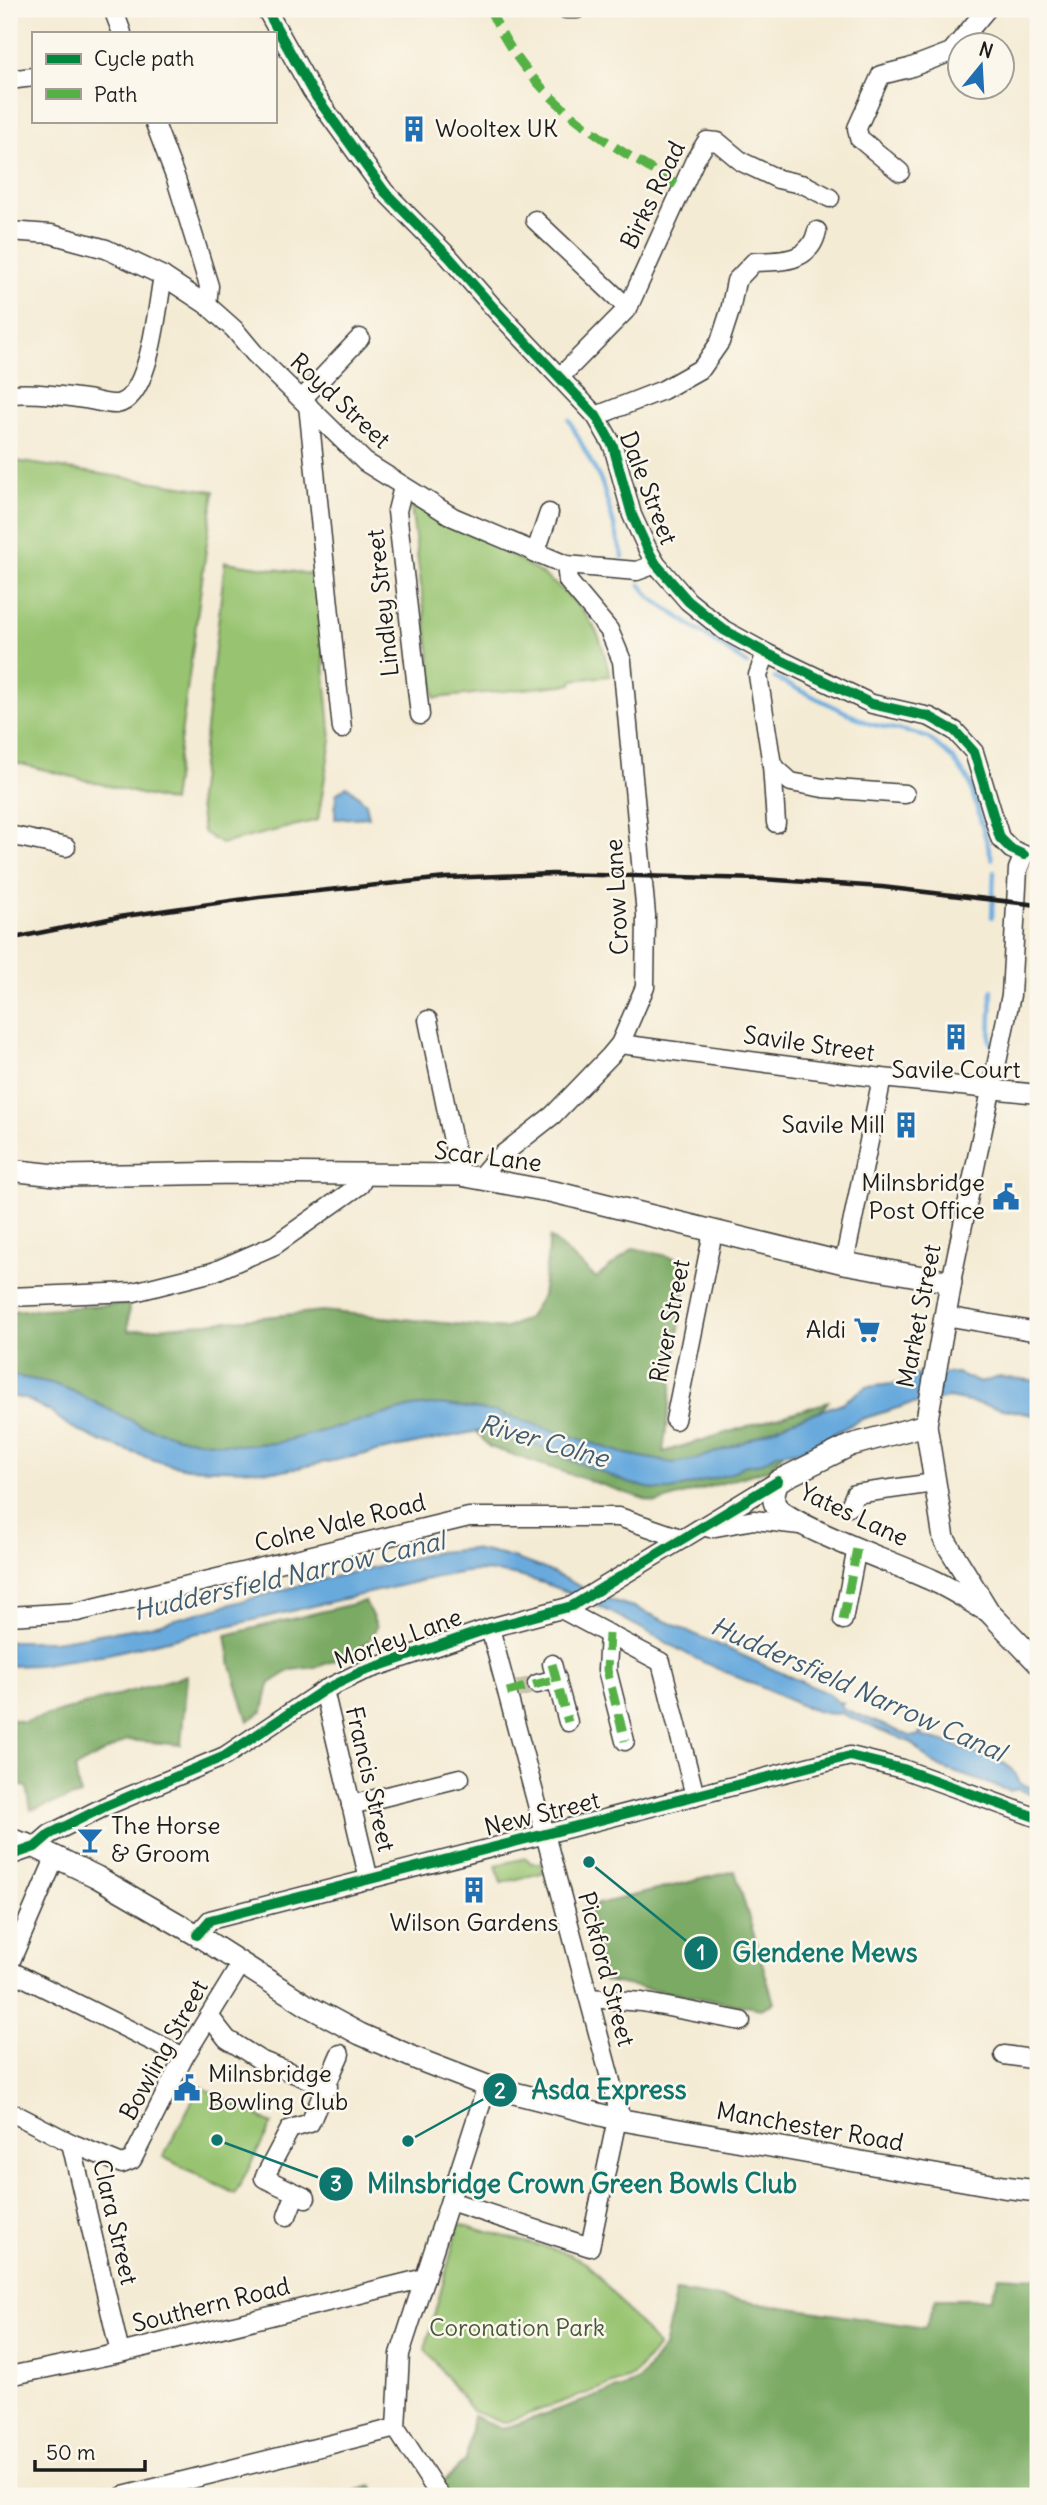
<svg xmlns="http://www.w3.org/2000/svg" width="1047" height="2505" font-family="Delius,sans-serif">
<rect width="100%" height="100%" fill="#fbf7ec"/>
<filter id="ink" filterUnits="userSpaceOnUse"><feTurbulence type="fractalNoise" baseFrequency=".0143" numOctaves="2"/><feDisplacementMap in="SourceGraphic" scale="14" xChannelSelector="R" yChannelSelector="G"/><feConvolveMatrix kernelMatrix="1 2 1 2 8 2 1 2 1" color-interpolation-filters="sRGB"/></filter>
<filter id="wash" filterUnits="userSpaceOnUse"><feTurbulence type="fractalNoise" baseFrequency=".00686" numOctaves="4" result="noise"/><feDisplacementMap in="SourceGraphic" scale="28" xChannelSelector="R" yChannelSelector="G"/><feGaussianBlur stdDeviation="1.57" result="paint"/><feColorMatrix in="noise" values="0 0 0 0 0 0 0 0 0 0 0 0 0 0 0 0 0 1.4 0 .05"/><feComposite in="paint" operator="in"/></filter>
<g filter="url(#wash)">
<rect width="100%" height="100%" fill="#f4ebd4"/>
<g fill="#98c471" stroke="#5a7046" stroke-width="2">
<polygon points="9,460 214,491 172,802 9,761"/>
<path d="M 411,505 C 470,535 569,572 598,635 C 604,647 606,663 610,676 L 573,680 L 572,684 L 435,698 Z"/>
<polygon points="225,562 316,575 331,740 318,820 221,844 203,832 198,799"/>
<polygon points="526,1858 531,1863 541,1863 545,1872 501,1883 496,1865"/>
<polygon points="200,2086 272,2124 235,2194 163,2157"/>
<polygon points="459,2224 566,2253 586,2262 658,2346 633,2377 503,2423 472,2411 425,2349"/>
</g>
<g fill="#7aaa63" stroke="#4b6340" stroke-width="2">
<polygon points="550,1237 596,1278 634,1248 688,1261 663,1452 828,1402 769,1469 656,1503 489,1447 477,1432 441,1404 277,1443 237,1445 186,1439 161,1433 142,1426 70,1390 51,1383 9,1375 9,1311 129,1304 128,1331 323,1311 505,1329 529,1317 542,1296"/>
<polygon points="365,1601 377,1627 368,1642 348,1655 317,1667 291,1670 269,1684 263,1711 248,1721 231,1666 226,1635"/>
<polygon points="187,1675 181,1745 127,1740 75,1768 80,1795 31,1810 27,1787 9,1783 9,1718 24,1722"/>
<polygon points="735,1871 774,2003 761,2009 604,1981 586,1907"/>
<polygon points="999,2276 1038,2278 1038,2496 429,2496 466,2460 473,2416 502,2429 638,2382 664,2347 676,2291 925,2328 936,2299 991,2299"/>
<polygon points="373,2486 376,2496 336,2496"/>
</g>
<g fill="#69aadd" stroke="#42637c" stroke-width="2">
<polygon points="347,786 366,803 369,817 335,819 336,794"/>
<polygon points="957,1373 980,1383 999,1377 1038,1381 1038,1416 949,1398 907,1405 862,1419 800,1451 779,1453 761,1463 743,1466 730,1474 671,1490 656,1490 628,1483 509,1434 483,1430 283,1471 188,1468 163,1463 100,1441 69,1426 51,1412 26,1399 9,1396 9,1375 51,1383 70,1390 142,1426 186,1439 237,1445 277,1443 412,1407 441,1404 496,1412 626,1454 673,1463 697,1459 744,1442 789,1422 842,1403 866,1387 901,1383 912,1375"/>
<path d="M 472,1549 C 496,1553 520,1559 542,1568 C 573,1582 600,1599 634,1607 L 829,1694 L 838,1702 L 844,1702 L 840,1704 L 842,1708 L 910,1736 L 919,1736 L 920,1732 L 924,1737 L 949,1743 L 1005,1764 L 1013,1770 L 1020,1783 L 1038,1791 L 1038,1798 L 1018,1789 L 1010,1791 L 942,1768 L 930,1761 L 910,1742 L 840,1713 C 823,1718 787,1699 770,1691 C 743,1679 714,1669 687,1654 C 626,1620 552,1574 481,1571 C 465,1571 449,1575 433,1578 L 108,1654 L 37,1665 L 9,1666 L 9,1641 L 54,1641 L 150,1626 L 308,1583 L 437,1552 Z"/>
</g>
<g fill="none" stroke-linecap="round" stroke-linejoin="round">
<g stroke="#69aadd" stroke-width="4.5">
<polyline points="569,420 602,483 623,557"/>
<polyline points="640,584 651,598 747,664"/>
<polyline points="775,678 870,724 914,733 928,738 936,744 954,760 969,781 992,859"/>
<polyline points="992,917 994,872"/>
<polyline points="992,1045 990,1040 992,990"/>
</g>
</g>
</g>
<g filter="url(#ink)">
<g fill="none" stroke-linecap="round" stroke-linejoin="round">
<polyline stroke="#c9c2af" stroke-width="18" stroke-dasharray="18 9" stroke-linecap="butt" points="518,1689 537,1684"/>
<g stroke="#3c3b38" stroke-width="21">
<g id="minor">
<polyline points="113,9 122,33"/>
<polyline points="266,9 312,91 384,191 449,257 493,307 596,416 613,446 632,515 648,550 656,564 688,601 724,630 766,653 872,704 930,717 955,731 974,752 1000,838 1011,849 1024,855"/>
<polyline points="566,9 577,9"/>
<polyline points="9,80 33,77"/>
<polyline points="154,121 176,179 209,286 207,305"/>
<polyline points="900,172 859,138 857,128 881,75 909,68 951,52 987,9"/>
<polyline points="535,220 628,308"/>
<polyline points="9,231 51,234 106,249 163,276 207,305 234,329 254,353 365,462 453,517 566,565 637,571 656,564"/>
<polyline points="560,377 628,308 695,160 707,141 718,142 742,162 778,179 805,185 830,198"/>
<path d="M 9,394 C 35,392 59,395 85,399 C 94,400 108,405 117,404 C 151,398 157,305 163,276"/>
<polyline points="302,399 360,338"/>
<polyline points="308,405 342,729"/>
<path d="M 596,416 L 663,390 L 702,368 L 720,342 L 730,311 L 736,281 L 754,262 C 781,261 810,263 817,231"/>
<polyline points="403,487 397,511 420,715"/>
<polyline points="535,554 549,513"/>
<polyline points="766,653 758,675 772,765 791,782 823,788 905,794"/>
<polyline points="772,765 776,823"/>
<polyline points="9,835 66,847"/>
<polyline points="428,1020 460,1175"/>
<polyline points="620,1044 882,1078 1038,1094"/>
<polyline points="479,1178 493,1162 553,1115 610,1056 620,1044 645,987 646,915 622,661 609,630 568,581 566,565"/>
<polyline points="844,1263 882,1078"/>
<polyline points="951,1282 1011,995 1018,869 1024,855"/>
<polyline points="9,1297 134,1292 213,1272 275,1245 360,1185 365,1175"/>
<polyline points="945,1316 1038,1332"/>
<polyline points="675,1420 713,1232"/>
<polyline points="850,1506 855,1494 934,1483"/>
<polyline points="710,1528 754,1520 800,1525"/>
<polyline points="563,1610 661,1662 695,1796"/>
<polyline points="9,1616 77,1612 469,1517 619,1517 683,1539"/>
<polyline points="843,1620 857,1548"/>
<polyline points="490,1628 621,2119"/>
<polyline points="609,1634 607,1670 625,1741"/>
<polyline points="552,1664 568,1722"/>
<polyline points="537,1684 557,1679"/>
<polyline points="324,1690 369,1880"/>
<polyline points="351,1805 460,1778"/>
<polyline points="9,1856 35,1847 50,1834 106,1806 225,1756 324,1690 361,1672 490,1628 572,1606 778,1481"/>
<polyline points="197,1935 210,1920 850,1756 903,1769 1038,1818"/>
<polyline points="9,1965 56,1856"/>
<polyline points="9,1970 184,2057"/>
<polyline points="589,1998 642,2002 741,2021"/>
<polyline points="209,2016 227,2039 260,2060 328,2087"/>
<polyline points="1004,2055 1038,2060"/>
<polyline points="9,2111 71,2143 122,2164 132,2160 184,2057 241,1964"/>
<polyline points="71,2143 120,2353"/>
<polyline points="306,2198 264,2178 290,2129 310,2123 340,2054"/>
<polyline points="450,2201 590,2247 617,2119"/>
<polyline points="287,2216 296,2193"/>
<polyline points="9,2376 120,2353 425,2278"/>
<polyline points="123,2496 396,2428"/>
<polyline points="440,2496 396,2428 400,2354 487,2086"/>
</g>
</g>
<g stroke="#3c3b38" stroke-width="24">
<g id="major">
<polyline points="9,1170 65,1176 237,1173 460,1175 554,1192 844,1263 951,1282 926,1425 944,1539 989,1612 1038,1663"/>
<path d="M 926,1425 L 851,1445 L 778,1481 C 775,1489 771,1498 776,1506 C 790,1526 903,1566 932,1580 C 950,1588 967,1599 984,1609"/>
<polyline points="9,1839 35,1847 97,1877 197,1935 308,2006 360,2034 417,2059 487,2086 617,2119 1003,2187 1038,2191"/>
</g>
</g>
<use href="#minor" stroke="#fff" stroke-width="18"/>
<use href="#major" stroke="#fff" stroke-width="21"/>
<polyline stroke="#1c1c1c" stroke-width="4.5" points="9,939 118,917 259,897 446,878 553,874 762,879 882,887 1038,905"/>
<g stroke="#55b145" stroke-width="9" stroke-dasharray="18 9" stroke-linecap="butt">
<path d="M 492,9 L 491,12 C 532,101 601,139 682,188"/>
<polyline points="843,1620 857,1548"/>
<polyline points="609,1634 607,1670 625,1741"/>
<polyline points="552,1664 568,1722"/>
<polyline points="507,1692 557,1679"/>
</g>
<g stroke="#fbf7ec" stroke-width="15">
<g id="cycleway">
<polyline points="266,9 312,91 384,191 449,257 493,307 596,416 613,446 632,515 648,550 656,564 688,601 724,630 766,653 872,704 930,717 955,731 974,752 1000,838 1011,849 1024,855"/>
<polyline points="9,1856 35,1847 50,1834 106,1806 225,1756 324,1690 361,1672 490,1628 572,1606 778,1481"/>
<polyline points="197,1935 210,1920 850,1756 903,1769 1038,1818"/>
</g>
</g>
<use href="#cycleway" stroke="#00873e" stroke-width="10"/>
</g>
</g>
<defs>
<g id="building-bare" transform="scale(2.1)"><path d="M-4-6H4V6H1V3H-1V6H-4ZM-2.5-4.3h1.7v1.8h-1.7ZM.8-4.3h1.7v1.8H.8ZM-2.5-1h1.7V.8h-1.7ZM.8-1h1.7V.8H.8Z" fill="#1f6fb2" stroke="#fbf7ec" stroke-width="2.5" paint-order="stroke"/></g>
<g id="civic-bare" transform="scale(2.1)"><path d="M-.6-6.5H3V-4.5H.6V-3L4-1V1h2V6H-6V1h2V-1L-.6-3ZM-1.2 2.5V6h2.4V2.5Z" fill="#1f6fb2" stroke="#fbf7ec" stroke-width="2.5" paint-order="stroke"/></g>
<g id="supermarket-bare" transform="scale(2.1)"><path d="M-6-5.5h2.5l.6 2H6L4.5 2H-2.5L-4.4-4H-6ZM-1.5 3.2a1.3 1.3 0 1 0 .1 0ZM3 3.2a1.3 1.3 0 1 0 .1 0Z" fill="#1f6fb2" stroke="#fbf7ec" stroke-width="2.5" paint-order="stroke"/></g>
<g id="bar-bare" transform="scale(2.1)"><path d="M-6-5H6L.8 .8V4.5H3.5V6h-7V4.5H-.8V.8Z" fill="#1f6fb2" stroke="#fbf7ec" stroke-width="2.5" paint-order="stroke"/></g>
</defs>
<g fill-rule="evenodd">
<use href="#building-bare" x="414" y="129"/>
<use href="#building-bare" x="956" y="1037"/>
<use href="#building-bare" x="906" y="1125"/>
<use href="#civic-bare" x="1006" y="1197"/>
<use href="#supermarket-bare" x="867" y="1330"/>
<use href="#bar-bare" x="90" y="1840"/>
<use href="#building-bare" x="474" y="1890"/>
<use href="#civic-bare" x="187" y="2088"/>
</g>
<g text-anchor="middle" stroke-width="5" stroke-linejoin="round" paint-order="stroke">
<g font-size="24" fill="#1c1c1c" stroke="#fbf7ec" text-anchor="start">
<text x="435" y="137">Wooltex UK</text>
<text x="956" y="1078" text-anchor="middle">Savile Court</text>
<text x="885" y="1133" text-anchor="end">Savile Mill</text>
<text x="985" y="1191" text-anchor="end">Milnsbridge<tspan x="985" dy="28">Post Office</tspan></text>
<text x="846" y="1338" text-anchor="end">Aldi</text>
<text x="111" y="1834">The Horse<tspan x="111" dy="28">&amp; Groom</tspan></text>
<text x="474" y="1931" text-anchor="middle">Wilson Gardens</text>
<text x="208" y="2082">Milnsbridge<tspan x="208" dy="28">Bowling Club</tspan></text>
</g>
<g font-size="24" fill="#1c1c1c" stroke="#fbf7ec">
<text transform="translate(653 195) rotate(-64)" y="8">Birks Road</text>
<text transform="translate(340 401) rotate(43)" y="8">Royd Street</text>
<text transform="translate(648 488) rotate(69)" y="8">Dale Street</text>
<text transform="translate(383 603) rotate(-96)" y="8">Lindley Street</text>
<text transform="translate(617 897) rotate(-93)" y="8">Crow Lane</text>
<text transform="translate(809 1044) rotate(8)" y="8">Savile Street</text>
<text transform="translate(488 1157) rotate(7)" y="8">Scar Lane</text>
<text transform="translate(919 1316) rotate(-79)" y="8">Market Street</text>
<text transform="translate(670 1321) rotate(-79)" y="8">River Street</text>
<text transform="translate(854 1515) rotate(25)" y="8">Yates Lane</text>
<text transform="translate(340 1523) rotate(-14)" y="8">Colne Vale Road</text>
<text transform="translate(398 1639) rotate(-20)" y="8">Morley Lane</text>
<text transform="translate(370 1779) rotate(77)" y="8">Francis Street</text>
<text transform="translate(542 1814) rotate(-14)" y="8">New Street</text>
<text transform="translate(606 1969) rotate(75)" y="8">Pickford Street</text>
<text transform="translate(164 2050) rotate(-61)" y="8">Bowling Street</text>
<text transform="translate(810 2127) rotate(10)" y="8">Manchester Road</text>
<text transform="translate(115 2222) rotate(77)" y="8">Clara Street</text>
<text transform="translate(211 2305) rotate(-14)" y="8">Southern Road</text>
</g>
<g font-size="24" fill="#47573a" stroke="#fbf7ec">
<text x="517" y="2336">Coronation Park</text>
</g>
<g font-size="26" font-style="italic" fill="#3f5c73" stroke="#fbf7ec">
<text transform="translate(544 1441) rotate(16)" y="9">River Colne</text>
<text transform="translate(289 1576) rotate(-13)" y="9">Huddersfield Narrow Canal</text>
<text transform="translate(858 1689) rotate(24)" y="9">Huddersfield Narrow Canal</text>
</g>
</g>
<path fill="none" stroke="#0f766e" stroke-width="2.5" d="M589 1862L701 1953M408 2141L500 2090M217 2140L336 2184"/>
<g fill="#0f766e" stroke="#fbf7ec" stroke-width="2.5">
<circle cx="589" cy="1862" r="7"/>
<circle cx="408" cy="2141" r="7"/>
<circle cx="217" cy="2140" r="7"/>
<circle cx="701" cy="1953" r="18"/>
<circle cx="500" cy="2090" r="18"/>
<circle cx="336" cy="2184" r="18"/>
</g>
<g font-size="21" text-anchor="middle" font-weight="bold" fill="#fff">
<text x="701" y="1960">1</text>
<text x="500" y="2098">2</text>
<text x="336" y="2191">3</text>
</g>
<g font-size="26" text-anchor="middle" font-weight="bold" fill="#0f766e" stroke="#fbf7ec" stroke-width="5" stroke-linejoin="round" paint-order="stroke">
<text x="825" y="1962">Glendene Mews</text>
<text x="609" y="2099">Asda Express</text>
<text x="582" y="2193">Milnsbridge Crown Green Bowls Club</text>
</g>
<rect width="1047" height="2505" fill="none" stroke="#fbf7ec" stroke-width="35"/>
<rect x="32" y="32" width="245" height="91" fill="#fbf7ec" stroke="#a29f99" stroke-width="2"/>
<rect x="46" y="54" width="35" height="10" fill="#00873e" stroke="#a29f99" stroke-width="2"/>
<text x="94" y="66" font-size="21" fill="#1c1c1c">Cycle path</text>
<rect x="46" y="89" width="35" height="10" fill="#55b145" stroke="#a29f99" stroke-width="2"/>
<text x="94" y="102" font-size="21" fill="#1c1c1c">Path</text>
<g transform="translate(981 66) rotate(18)"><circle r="33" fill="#fbf7ec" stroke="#a29f99" stroke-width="2"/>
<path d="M0-5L12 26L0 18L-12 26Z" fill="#1f6fb2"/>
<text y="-10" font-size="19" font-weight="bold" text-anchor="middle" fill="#1c1c1c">N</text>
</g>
<path d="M35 2460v10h110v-10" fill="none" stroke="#1c1c1c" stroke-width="3.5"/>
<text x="46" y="2460" font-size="21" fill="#1c1c1c" stroke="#fbf7ec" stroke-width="5" paint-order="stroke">50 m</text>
</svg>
